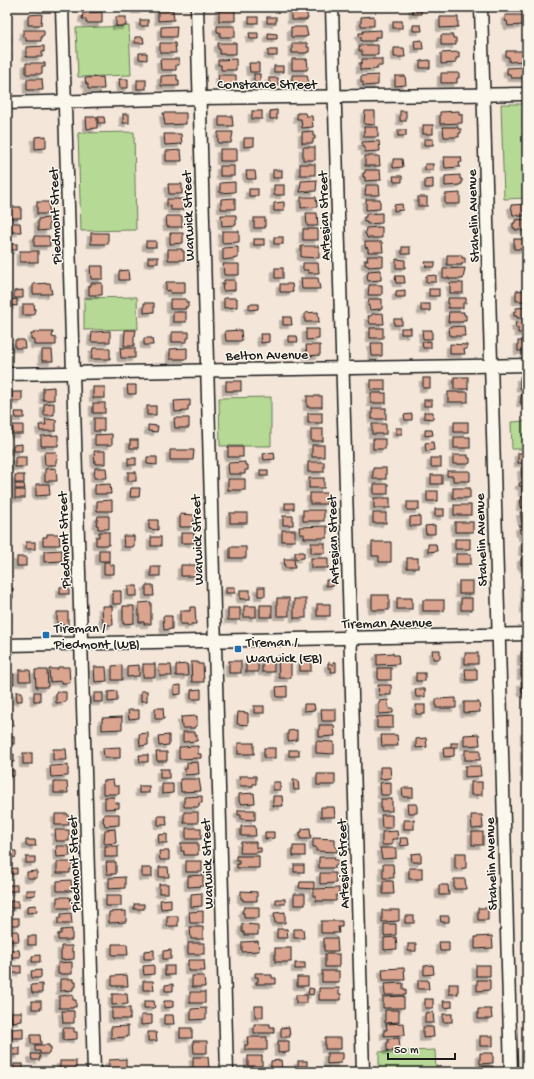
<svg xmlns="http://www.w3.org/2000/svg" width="534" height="1079" font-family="'Gochi Hand',sans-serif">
<defs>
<filter id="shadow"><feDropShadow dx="-3.5" dy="3.5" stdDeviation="0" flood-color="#0004"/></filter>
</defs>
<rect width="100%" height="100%" fill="#f4e6d9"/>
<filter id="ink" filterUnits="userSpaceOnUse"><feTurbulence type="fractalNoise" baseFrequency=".025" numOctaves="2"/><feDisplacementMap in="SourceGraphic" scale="8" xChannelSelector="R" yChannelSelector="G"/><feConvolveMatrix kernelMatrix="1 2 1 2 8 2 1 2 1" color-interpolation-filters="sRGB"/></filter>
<g filter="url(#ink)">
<g fill="#b6da95" stroke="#697b58">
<polygon points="129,26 131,75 78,77 76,28"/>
<polygon points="501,104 527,104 527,198 504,199"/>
<polygon points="134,132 136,230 81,231 78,133"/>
<polygon points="137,297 138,329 84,330 84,298"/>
<polygon points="271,397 271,446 220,446 219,398"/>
<polygon points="527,421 527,449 512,449 511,422"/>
<polygon points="435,1050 436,1072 379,1072 379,1052"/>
</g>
<g fill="#daa48f" stroke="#1c1c1c" filter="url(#shadow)">
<rect x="135" y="7" width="8" height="3"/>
<polygon points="412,7 421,7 421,14 413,14"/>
<polygon points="158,10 173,10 174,20 158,21"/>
<rect x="219" y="10" width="16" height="11"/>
<polygon points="291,10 306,10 308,19 306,19 306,20 291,20"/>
<polygon points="102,12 102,23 86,23 86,19 82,19 83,13"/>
<polygon points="42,14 41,25 28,25 28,15"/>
<polygon points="505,15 523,15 523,25 508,26 507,21 505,21"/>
<polygon points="374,16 374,26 361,26 361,17"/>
<rect x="116" y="17" width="10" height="9"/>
<rect x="249" y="17" width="9" height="6"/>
<rect x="267" y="17" width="9" height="6"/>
<polygon points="440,17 458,17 458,27 440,28"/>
<rect x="140" y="20" width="8" height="6"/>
<rect x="393" y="21" width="9" height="7"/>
<polygon points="413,25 421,25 422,31 413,31"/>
<polygon points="177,26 176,37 161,37 161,27"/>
<polygon points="217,26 235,26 235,37 220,37 220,32 217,32"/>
<polygon points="291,27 306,27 308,36 306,36 306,37 291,37"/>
<polygon points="23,30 44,30 44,36 41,36 41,41 26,41 26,37 23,37"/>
<polygon points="381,30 381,37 375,37 375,41 361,41 361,37 359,37 359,33 363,33 363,31"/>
<polygon points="249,33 258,33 258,39 250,39"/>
<polygon points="268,33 277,34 277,39 268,39"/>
<rect x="7" y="35" width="4" height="10"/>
<polygon points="441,35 453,35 453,38 456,38 456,45 441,45"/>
<polygon points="135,37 143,37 144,43 135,43"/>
<polygon points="422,40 423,49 415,49 414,41"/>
<polygon points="160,43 175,43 176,53 160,53"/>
<polygon points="218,43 236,43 236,54 220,54 220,49 218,49"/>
<polygon points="292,43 307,43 307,47 309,47 309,52 307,52 307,53 292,53"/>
<polygon points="362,45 378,45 378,55 362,55 362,51 359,51 359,46"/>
<polygon points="44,46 44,52 42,52 42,57 26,57 26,47"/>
<polygon points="394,48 404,48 405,57 394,57"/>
<rect x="268" y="50" width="9" height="6"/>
<polygon points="506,51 524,51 524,61 509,62 509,57 506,57"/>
<polygon points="459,52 459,58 456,58 456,63 441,64 441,53"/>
<polygon points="139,53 147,53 147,60 139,59"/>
<rect x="7" y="55" width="4" height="7"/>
<polygon points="160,59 179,59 179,65 176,65 176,70 161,70"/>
<polygon points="236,59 236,70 221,70 221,65 218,65 218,60"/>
<polygon points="292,59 307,59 308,68 307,68 307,70 292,70"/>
<polygon points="362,59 382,59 382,66 377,66 377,69 360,70 360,63 362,63"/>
<polygon points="430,60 430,68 420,68 420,61"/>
<polygon points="26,63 45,63 45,67 42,67 42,74 26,74"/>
<polygon points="249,63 259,63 259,72 250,72"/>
<rect x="274" y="66" width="9" height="6"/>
<polygon points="525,67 526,78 511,78 510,74 507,74 507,68"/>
<polygon points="7,71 11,71 11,78 7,79"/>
<polygon points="441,73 459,73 459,78 457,78 457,83 441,83"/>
<rect x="254" y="74" width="6" height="9"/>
<polygon points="177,75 177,80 179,80 179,86 161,86 161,76"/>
<polygon points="218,75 236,75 236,86 221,86 221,81 219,81"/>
<polygon points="292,75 307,75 309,84 307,84 307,86 292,86"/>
<polygon points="378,75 378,85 363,86 363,82 361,82 361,76"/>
<polygon points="395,76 405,76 406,85 395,86"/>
<polygon points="103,77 104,89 88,89 88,84 86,84 85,78"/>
<rect x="269" y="78" width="9" height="8"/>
<polygon points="27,79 42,79 43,90 27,90"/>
<polygon points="119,79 128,79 128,88 120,88"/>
<rect x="137" y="80" width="9" height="9"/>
<polygon points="277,110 277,119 270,119 270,111"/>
<rect x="252" y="111" width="10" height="8"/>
<polygon points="365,111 375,111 375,125 364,124"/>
<rect x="400" y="111" width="6" height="10"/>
<polygon points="459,111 459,114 462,114 462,123 440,124 440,112"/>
<polygon points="163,113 186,113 186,124 165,125"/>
<polygon points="297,113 305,113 306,116 312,116 313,127 302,128 301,119 297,119"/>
<rect x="123" y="114" width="6" height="9"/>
<polygon points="219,116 232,116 233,126 219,126"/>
<polygon points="86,117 97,117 97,128 87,129"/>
<polygon points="98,117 104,117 105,123 98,123"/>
<rect x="423" y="125" width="10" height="9"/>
<rect x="364" y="127" width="14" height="10"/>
<polygon points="443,127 458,127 458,129 461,129 461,133 459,133 459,137 444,137"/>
<rect x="398" y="130" width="8" height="6"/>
<polygon points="313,131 313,136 315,136 315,139 313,139 313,143 302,143 302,132"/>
<polygon points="218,132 233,132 231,143 218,143"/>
<polygon points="164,134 181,134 182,144 165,145"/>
<polygon points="46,136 46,148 35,149 35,137"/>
<polygon points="244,138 254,138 254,146 244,147"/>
<rect x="424" y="139" width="9" height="6"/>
<polygon points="379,141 380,151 365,152 365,147 362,147 362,142"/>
<rect x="303" y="147" width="12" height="13"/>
<rect x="220" y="149" width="17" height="12"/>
<polygon points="181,150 182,161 166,161 166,151"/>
<polygon points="365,156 379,156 380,166 365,166"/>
<polygon points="444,157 461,157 462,162 459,163 460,167 445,168"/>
<polygon points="393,159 402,159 403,167 393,168"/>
<rect x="300" y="164" width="15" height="11"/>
<rect x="425" y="164" width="8" height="6"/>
<rect x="220" y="166" width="14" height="10"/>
<rect x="273" y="170" width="9" height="8"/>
<polygon points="365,170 380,170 381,180 365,181 365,177 363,177 363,173 365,173"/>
<polygon points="246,171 255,171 256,179 247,179"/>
<polygon points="460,175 460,179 462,179 462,184 460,184 460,185 445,186 445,176"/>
<polygon points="393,176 402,176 402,182 394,182"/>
<polygon points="433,179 433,188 425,188 425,180"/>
<polygon points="317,180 316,191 300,192 301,181"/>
<polygon points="235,182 235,192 220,193 220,183"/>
<polygon points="168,184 182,184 182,194 169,194"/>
<rect x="274" y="185" width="10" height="10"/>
<polygon points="366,185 379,185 380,195 365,195"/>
<rect x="249" y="189" width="9" height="7"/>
<polygon points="460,193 460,204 445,204 445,194"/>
<polygon points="301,197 316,197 317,207 301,208"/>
<rect x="418" y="197" width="9" height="9"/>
<polygon points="235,198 235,209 221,209 221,199"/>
<polygon points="167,199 183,199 183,210 171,210 171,206 167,207"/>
<polygon points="366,199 380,199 380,209 366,210"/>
<rect x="37" y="202" width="12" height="12"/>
<polygon points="284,202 284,211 274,211 274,203"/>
<polygon points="402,204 403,210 394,211 394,205"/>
<polygon points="527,204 527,214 524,214 524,216 518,216 518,215 513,215 511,205"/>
<rect x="11" y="207" width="10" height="11"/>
<polygon points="306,213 317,213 318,226 307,226"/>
<polygon points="382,213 382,223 367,224 367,222 364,222 364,217 366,217 366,214"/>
<polygon points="221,215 236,215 236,225 222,226"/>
<polygon points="166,216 182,216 182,227 167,227"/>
<polygon points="49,218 49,230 38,231 38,219"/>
<rect x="254" y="218" width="11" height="10"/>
<polygon points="527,219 527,230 515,230 515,228 513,228 513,223 515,223 515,220"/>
<polygon points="11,223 20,223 21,232 12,232"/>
<polygon points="382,227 382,238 367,238 366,234 365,234 366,228"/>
<rect x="303" y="229" width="15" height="11"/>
<polygon points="222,231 239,231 239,242 222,243"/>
<rect x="91" y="233" width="17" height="11"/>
<polygon points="170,233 183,233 183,243 170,244"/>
<polygon points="34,236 49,236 50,246 34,246"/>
<rect x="274" y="237" width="9" height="7"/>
<rect x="254" y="239" width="10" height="6"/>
<rect x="514" y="239" width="13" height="10"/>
<rect x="146" y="241" width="10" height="6"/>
<polygon points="365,242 382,242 383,252 368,252 368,248 365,247"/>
<rect x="7" y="244" width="10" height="6"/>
<polygon points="301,246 319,246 319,258 301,257"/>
<polygon points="238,247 238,258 223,260 223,248"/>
<rect x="402" y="247" width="8" height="7"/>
<polygon points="168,249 182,249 182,251 184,251 184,260 168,260"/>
<rect x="20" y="251" width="18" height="11"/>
<polygon points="447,255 462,255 462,258 465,258 465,263 462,263 462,265 447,265"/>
<polygon points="367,256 383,256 383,266 368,267 368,265 365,265 365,260 368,260"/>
<rect x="148" y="257" width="10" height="6"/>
<polygon points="396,259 405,260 405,268 396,268"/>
<polygon points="425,262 435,262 435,267 426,267"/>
<polygon points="303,263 318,263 319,273 308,273 308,270 303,270"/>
<polygon points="223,264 239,264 239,275 224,275"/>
<polygon points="90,266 103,266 103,279 91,279"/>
<rect x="275" y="268" width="8" height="10"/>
<polygon points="465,268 463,279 449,279 449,278 443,278 443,269"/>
<polygon points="128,270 129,280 119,280 119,271"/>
<polygon points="381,270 381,280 368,281 367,274 368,274 368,271"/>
<polygon points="436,275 436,282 426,282 426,276"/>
<polygon points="395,276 404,276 405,283 396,283"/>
<polygon points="301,278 318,278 320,289 302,289"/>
<polygon points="224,280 235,280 235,290 223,291 222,284 224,284"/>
<polygon points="166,282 185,282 185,293 170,293 170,290 166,291"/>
<polygon points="50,283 52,294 33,294 33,284"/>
<polygon points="91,283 102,283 102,295 89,295 89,286 91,286"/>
<rect x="450" y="283" width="13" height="10"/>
<polygon points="280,284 292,284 293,292 280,292"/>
<polygon points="369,285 382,285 382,295 368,295"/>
<rect x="429" y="289" width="10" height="7"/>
<polygon points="23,290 23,298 14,298 14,291"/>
<polygon points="405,290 405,297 396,297 396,291"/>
<polygon points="527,290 527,301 516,301 516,291"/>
<polygon points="224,298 237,298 237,307 224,308"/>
<polygon points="448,298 466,298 466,303 463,303 463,308 448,308"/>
<polygon points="17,299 17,306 9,305 9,300"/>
<polygon points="170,299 186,299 186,302 188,302 188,307 185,307 186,309 170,309"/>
<polygon points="369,299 382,299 382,309 370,310 369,306 368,306"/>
<polygon points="144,303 154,303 154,312 144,313"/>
<polygon points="23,304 34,304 35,311 34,312 34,315 23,315"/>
<polygon points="249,304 258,304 258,309 249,310"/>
<rect x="421" y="304" width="9" height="7"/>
<polygon points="527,307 527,318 517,318 517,316 514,316 514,311 516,311 516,308"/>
<rect x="173" y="312" width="13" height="10"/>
<polygon points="318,312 319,322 305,322 305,313"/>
<polygon points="449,312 464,312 464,315 466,315 466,320 463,320 463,322 448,322"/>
<polygon points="383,313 384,324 370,324 368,316 371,316 372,314"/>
<polygon points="283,317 291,317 292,325 283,325"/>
<rect x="394" y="319" width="8" height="6"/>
<polygon points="527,322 527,333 518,333 518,328 516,328 515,323"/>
<polygon points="464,326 465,336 450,336 449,327"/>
<rect x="370" y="328" width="13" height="10"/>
<rect x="401" y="328" width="10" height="6"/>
<polygon points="306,329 319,329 319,339 306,340"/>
<polygon points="125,330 136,330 135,336 134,336 134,346 124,346"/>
<polygon points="241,330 242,341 226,341 225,331"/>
<polygon points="422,330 432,330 432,339 423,339"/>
<polygon points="110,331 110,342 91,342 92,332"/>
<polygon points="34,332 53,332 52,337 56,338 56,345 34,345 34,339 31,339 31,334 34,334"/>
<polygon points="172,332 189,332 189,338 187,338 187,342 172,342"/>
<polygon points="260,334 269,334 269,342 261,343"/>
<polygon points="288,336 297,336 298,342 288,342"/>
<polygon points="144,338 152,338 153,345 144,345"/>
<polygon points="15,340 24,340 25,348 15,348"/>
<polygon points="431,341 431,348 423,348 422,342"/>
<rect x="518" y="341" width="9" height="10"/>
<polygon points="371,343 382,343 382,356 372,356"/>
<polygon points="450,344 467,345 467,349 464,349 465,354 450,354"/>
<polygon points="306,345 320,345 320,355 307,356"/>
<polygon points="93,348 110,348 110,359 91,359"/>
<polygon points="120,348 135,348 135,358 121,358"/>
<polygon points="187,348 187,359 170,359 170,349"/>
<polygon points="42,350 52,350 53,361 42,361"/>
<rect x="454" y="377" width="14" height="12"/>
<rect x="520" y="377" width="7" height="11"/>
<rect x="423" y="378" width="7" height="10"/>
<rect x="371" y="380" width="14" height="10"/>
<rect x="226" y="381" width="15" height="10"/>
<polygon points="127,385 136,385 136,394 128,394"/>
<polygon points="54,387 54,400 43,400 43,388"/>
<rect x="93" y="387" width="12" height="11"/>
<rect x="12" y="392" width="10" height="9"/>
<rect x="448" y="392" width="20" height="10"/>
<polygon points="522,392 527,392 527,403 520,403"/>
<rect x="371" y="393" width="15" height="10"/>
<rect x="307" y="396" width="15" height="11"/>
<polygon points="190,400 190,406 188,406 188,411 175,412 174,401"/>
<rect x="424" y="400" width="8" height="6"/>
<polygon points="54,403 54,415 44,415 44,404"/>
<rect x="93" y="403" width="12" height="10"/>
<rect x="147" y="406" width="9" height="9"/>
<rect x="372" y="408" width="14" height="11"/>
<polygon points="15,412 24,412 24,418 16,418"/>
<polygon points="424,412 433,412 433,419 424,418"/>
<rect x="308" y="413" width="14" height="10"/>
<polygon points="412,414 412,420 405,420 404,415"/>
<rect x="94" y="418" width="10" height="13"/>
<polygon points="174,418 189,418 189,428 175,428"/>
<polygon points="45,419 56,420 56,431 40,431 39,425 46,425"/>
<rect x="454" y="422" width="14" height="10"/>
<rect x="372" y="424" width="14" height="10"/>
<rect x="13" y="425" width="10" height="9"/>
<polygon points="148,425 158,426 157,432 148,431"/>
<rect x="396" y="428" width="6" height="6"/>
<rect x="311" y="429" width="12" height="12"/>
<polygon points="425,430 432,430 433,435 425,436"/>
<polygon points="112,434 112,445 95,445 95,435"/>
<polygon points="58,435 58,446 41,446 41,436"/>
<rect x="454" y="437" width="16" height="11"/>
<rect x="373" y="439" width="12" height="10"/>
<rect x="130" y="440" width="8" height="8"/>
<polygon points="433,442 434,450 426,451 425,443"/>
<polygon points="22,444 22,451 13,451 13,445"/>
<rect x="312" y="445" width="12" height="12"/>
<rect x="228" y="447" width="15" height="10"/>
<polygon points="170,450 194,450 193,460 170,460"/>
<polygon points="94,451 105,451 105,464 95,464"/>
<polygon points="44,452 56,452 58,460 56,460 56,465 45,465"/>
<polygon points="274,452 275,459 264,460 263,454"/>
<rect x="518" y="453" width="9" height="10"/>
<polygon points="453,455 468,455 468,458 470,458 470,463 468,464 453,464"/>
<rect x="15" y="457" width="11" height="10"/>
<polygon points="147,457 157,457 157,465 147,464"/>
<rect x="128" y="458" width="8" height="7"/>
<rect x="431" y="458" width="10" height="9"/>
<polygon points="245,462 245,465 248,465 248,470 245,470 245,474 229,474 228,463"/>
<rect x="308" y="462" width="16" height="10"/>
<polygon points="56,468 57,481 45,481 45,469"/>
<polygon points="95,468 106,468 107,478 94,478"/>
<rect x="373" y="468" width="13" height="11"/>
<polygon points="521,468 527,468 527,478 522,478"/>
<rect x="260" y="470" width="8" height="6"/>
<polygon points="447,471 470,471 470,481 453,481 453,476 447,476"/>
<rect x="128" y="472" width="8" height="9"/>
<rect x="15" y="475" width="9" height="8"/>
<rect x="431" y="475" width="11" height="9"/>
<rect x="309" y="478" width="15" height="10"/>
<rect x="228" y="479" width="17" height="11"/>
<polygon points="527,482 527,492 522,493 522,486 519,486 519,483"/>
<polygon points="15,484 24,484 25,489 15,489"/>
<polygon points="36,484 49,484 50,495 36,496"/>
<polygon points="110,484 111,494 95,494 95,485"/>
<rect x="374" y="484" width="14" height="10"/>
<polygon points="131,488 140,488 139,497 130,497"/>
<rect x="453" y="488" width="17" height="10"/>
<rect x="15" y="490" width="10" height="8"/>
<rect x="427" y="491" width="11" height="10"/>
<rect x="310" y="493" width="17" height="11"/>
<polygon points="521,497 527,497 527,507 520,507"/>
<rect x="374" y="498" width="16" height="10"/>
<polygon points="112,500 112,511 97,511 97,501"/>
<rect x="407" y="502" width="12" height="8"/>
<rect x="285" y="503" width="9" height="6"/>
<rect x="454" y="505" width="17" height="10"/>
<rect x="435" y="509" width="9" height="7"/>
<rect x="303" y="510" width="21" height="11"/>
<polygon points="520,512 527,512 527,523 522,523"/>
<rect x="230" y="513" width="17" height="10"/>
<rect x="373" y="513" width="13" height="10"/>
<polygon points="180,514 194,515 195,521 193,521 193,527 180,527"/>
<polygon points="98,516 109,516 109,529 98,529 98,525 96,525"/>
<rect x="283" y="516" width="10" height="9"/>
<polygon points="420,516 420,526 410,526 410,517"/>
<polygon points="149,520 158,520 158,530 149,529"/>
<rect x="455" y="522" width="18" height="10"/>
<polygon points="435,525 435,534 426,534 425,526"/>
<polygon points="327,526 327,538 304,538 304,534 300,534 299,527"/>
<polygon points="519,526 527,526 527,537 522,537 522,533 520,533"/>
<rect x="282" y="530" width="13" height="11"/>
<polygon points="99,532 109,532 109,545 96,545 96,537 99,537"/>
<rect x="181" y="533" width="13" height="10"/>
<polygon points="47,534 59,534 60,545 43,545 43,537 47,537"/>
<polygon points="123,536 134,536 134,547 124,547"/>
<rect x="151" y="537" width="10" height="9"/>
<rect x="455" y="539" width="15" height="10"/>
<polygon points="523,541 527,541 527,552 522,552"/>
<rect x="26" y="542" width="9" height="7"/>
<polygon points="372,542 391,542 391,562 379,562 379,556 372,556"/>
<rect x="311" y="543" width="14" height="10"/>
<polygon points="428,544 436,544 437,551 428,552"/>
<rect x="230" y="547" width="16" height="11"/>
<polygon points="62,550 62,561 44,562 44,551"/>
<rect x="99" y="550" width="10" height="11"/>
<polygon points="295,552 304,552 304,558 295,559"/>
<rect x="456" y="554" width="15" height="10"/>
<rect x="17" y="557" width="9" height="9"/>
<polygon points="527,557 527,568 523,568 523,565 521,565 521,558"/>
<rect x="311" y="558" width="17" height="10"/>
<rect x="407" y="558" width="11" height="10"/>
<polygon points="284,559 294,559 295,568 285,568"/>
<polygon points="104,562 110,562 110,565 114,565 114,574 104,574"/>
<polygon points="181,565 196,565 197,576 181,576"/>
<rect x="151" y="567" width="9" height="9"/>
<polygon points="326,580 335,580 335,585 326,586"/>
<rect x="459" y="581" width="14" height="13"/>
<rect x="524" y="582" width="3" height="12"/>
<polygon points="146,585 153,585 154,596 146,596"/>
<rect x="128" y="586" width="9" height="10"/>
<rect x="60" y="587" width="9" height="7"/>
<rect x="226" y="587" width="9" height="6"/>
<rect x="258" y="587" width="7" height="9"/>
<polygon points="13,588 13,598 7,598 7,589"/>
<rect x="240" y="590" width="10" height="9"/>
<rect x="113" y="591" width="8" height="13"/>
<rect x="372" y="595" width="17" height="15"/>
<rect x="277" y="598" width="12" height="18"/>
<rect x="397" y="598" width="15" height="11"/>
<rect x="461" y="598" width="11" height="12"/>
<rect x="524" y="598" width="3" height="12"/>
<rect x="294" y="599" width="12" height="19"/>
<rect x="423" y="600" width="21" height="11"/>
<polygon points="151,602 151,624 144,624 144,622 139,622 139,603"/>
<rect x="317" y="604" width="13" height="12"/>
<rect x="260" y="605" width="12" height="12"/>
<polygon points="102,606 112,606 113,625 103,625"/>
<polygon points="123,606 134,606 134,623 123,624"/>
<rect x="244" y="606" width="12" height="11"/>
<polygon points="7,607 10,607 11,621 7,621"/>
<polygon points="190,607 195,607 196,624 191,624 191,626 188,626 187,624 180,624 180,611 190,611"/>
<rect x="228" y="608" width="12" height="12"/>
<polygon points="57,612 68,612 68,625 61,625 60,623 57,623"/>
<polygon points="163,616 172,616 172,629 164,630"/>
<polygon points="432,650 440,650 440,659 433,659"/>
<rect x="521" y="652" width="6" height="11"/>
<polygon points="393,653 393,655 398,655 399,664 377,665 377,654"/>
<rect x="465" y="653" width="13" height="11"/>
<polygon points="278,656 284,656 284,660 291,660 291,678 279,678"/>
<rect x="229" y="661" width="12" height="12"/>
<rect x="246" y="661" width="12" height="11"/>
<rect x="262" y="661" width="12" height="11"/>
<rect x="300" y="661" width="11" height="10"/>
<polygon points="191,662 198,662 198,664 203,664 204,682 192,682"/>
<polygon points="333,662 336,662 336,672 331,672 331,668 328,668 328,663 330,663 333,666"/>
<rect x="143" y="664" width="12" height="13"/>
<polygon points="187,664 188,676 176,676 176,665"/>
<polygon points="122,665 122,680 112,680 112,666"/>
<polygon points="139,665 139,676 127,677 127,666"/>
<polygon points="159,665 171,665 172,676 160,676"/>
<rect x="521" y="666" width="6" height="10"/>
<polygon points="58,667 69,667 70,683 62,683 62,681 50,682 49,669 58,669"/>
<polygon points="94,667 106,667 107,681 95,682"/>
<rect x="378" y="668" width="13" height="12"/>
<polygon points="465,669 477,669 477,680 466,680"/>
<polygon points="19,670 30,670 31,681 19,681"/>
<polygon points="35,670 47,670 48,687 36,687"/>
<rect x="416" y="673" width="9" height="8"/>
<rect x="7" y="674" width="7" height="10"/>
<polygon points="521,682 527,682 527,693 522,693"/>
<polygon points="181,685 181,694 174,695 174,686"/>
<polygon points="378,685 391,685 391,695 379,695"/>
<polygon points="287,686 287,697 277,697 276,687"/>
<polygon points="201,689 201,699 191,699 191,690"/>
<polygon points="415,689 425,689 425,697 416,697"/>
<polygon points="117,691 117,701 108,702 108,692"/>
<rect x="141" y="691" width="6" height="10"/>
<polygon points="16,692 22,692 22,701 17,701"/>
<rect x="34" y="692" width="6" height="9"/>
<polygon points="56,692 66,692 66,702 56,703"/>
<rect x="94" y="693" width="9" height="9"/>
<polygon points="456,698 456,708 436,708 436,699"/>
<polygon points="388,700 389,709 393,709 393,713 379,714 379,701"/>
<polygon points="464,702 479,702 480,712 464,713"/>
<polygon points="304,704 314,704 315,710 304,711"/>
<rect x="416" y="705" width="9" height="9"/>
<rect x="254" y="706" width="10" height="7"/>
<polygon points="155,708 163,708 164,719 155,719"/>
<polygon points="321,709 336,709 336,721 322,721"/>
<polygon points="128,710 139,710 139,718 129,719"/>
<polygon points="238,712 248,713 248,725 237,724"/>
<polygon points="197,716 197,726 195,726 195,728 182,728 181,717"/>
<polygon points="393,716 393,728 377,728 377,717"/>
<polygon points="122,717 122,729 102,730 102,718"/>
<polygon points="7,719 13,719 14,726 7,727"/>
<polygon points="319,725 334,725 335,736 319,737"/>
<polygon points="297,730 297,740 288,741 288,731"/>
<rect x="524" y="731" width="3" height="11"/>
<polygon points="183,732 195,732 195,735 197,735 197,741 183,742"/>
<polygon points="148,733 148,745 140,746 139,734"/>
<polygon points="479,734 480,745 464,746 464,735"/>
<polygon points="169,735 169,745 159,746 158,736"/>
<polygon points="381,735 397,735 398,746 382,746"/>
<rect x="7" y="736" width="7" height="8"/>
<polygon points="426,738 427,747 416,748 416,739"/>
<polygon points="316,741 334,742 334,754 316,753"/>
<rect x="238" y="743" width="16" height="11"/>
<rect x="451" y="743" width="7" height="4"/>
<polygon points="198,746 198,754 201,754 201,758 179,759 179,747"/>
<polygon points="120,747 120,758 104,758 103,748"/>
<rect x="264" y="748" width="11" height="10"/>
<polygon points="443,748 454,748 454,756 444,757"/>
<rect x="524" y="748" width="3" height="10"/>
<polygon points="53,749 66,749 67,760 53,760"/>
<rect x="289" y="750" width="10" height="6"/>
<rect x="465" y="750" width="15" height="10"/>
<polygon points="156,752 167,752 167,761 157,761"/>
<rect x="23" y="753" width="9" height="11"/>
<polygon points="14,754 14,762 7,762 7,755"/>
<polygon points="139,755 148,755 148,762 140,762"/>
<polygon points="198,762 199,774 185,775 184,769 187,769 187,763"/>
<rect x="524" y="764" width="3" height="10"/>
<polygon points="68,765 68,776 51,777 50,766"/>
<polygon points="465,766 480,766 481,776 465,777"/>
<polygon points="380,767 390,767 391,778 380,779"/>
<rect x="160" y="769" width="9" height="9"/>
<polygon points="7,770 14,770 14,776 7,777"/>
<rect x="317" y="774" width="18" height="11"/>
<polygon points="239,776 256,776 256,784 253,784 253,786 240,786"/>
<polygon points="180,779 199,779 201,791 181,792"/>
<polygon points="113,780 114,786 119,786 119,794 103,794 103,781"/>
<polygon points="293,780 298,780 299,790 294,790"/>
<polygon points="54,782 67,782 68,793 54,793"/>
<rect x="273" y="782" width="7" height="8"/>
<polygon points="391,782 391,795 381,795 380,783"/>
<rect x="471" y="782" width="11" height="13"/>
<polygon points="162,784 173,784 173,793 162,794"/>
<rect x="139" y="786" width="10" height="7"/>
<polygon points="402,788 413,788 413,797 403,797"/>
<polygon points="254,793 255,803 241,804 240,802 239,802 239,794"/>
<polygon points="202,796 202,803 199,803 199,807 184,807 184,797"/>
<polygon points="273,796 282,796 283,806 273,806"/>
<polygon points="105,797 114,797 115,803 119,803 119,808 105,809"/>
<rect x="381" y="799" width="11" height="12"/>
<polygon points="407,804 417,804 417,813 408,813"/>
<polygon points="321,807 334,807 335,817 321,817"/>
<polygon points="238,810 255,810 255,820 241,819 241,815 238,815"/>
<rect x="184" y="812" width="14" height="11"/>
<polygon points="55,814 68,814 69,825 55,825"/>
<polygon points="104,814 119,814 119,825 105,826 104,822 103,822"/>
<polygon points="381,815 392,815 392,828 382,828"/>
<polygon points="471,815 482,815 483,828 472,829"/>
<polygon points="158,816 166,816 167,825 158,825"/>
<rect x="404" y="820" width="10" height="9"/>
<polygon points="241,826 255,826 256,836 241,836"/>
<rect x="186" y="828" width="15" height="11"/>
<polygon points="310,828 311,839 300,839 300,832 302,832 302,829"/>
<polygon points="115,829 116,843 105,844 104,843 105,830"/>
<polygon points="55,830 69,830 69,841 56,841"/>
<polygon points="397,831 398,839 392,839 392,845 382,845 382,832"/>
<polygon points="265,832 274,832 274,838 265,839"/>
<rect x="472" y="832" width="11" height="13"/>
<polygon points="167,834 167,843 159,843 158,835"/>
<polygon points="313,838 335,839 335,846 337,848 337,852 316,851 316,847 313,847"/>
<polygon points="400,838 408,838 409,845 401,846"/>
<polygon points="26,840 35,840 36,846 26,846"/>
<polygon points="241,842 256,842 256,848 261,848 261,852 256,852 256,853 240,853"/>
<polygon points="181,843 198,843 198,855 184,855 184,851 181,851"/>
<polygon points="56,846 69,846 70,856 57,857"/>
<rect x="105" y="846" width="13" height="11"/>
<rect x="293" y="846" width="12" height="10"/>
<polygon points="380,848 396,848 396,858 382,859"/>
<polygon points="7,851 16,851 16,857 8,858"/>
<polygon points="159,851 169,851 169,860 160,860"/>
<polygon points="421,853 421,862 412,862 411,854"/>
<polygon points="455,853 466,853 466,868 455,869"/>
<polygon points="236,856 259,856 259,868 237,868 237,864 239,864 239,860 236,860"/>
<rect x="26" y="857" width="9" height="6"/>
<polygon points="319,857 335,857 334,860 338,860 338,865 335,865 335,868 319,868"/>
<rect x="186" y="861" width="16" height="11"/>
<polygon points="57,862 73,862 73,869 70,869 70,873 57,873"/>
<polygon points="106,862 116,862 116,874 107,874"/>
<polygon points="383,864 393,864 394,878 383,878"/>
<rect x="294" y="865" width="10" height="7"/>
<polygon points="159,867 168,867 169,877 159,877"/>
<polygon points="17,868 17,874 8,874 8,869"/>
<rect x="142" y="868" width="10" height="9"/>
<rect x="409" y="868" width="13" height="11"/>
<polygon points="37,871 37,878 27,878 27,872"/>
<polygon points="320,873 335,873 336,883 320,884"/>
<polygon points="203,875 203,886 188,887 188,876"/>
<polygon points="125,877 125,888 109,889 109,878"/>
<polygon points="454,879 465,879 466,889 454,889"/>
<polygon points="71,880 72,891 57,891 57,881"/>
<polygon points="383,881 393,881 394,894 383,894"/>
<polygon points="300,882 314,882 314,889 299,888"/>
<rect x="159" y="884" width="9" height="9"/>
<rect x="9" y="885" width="8" height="6"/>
<polygon points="439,885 448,885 449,895 439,895"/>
<polygon points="339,888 339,895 336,895 336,901 316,901 316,896 313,896 313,889"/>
<polygon points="26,890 35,890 35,895 26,896"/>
<polygon points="241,891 257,892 257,901 243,901 243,899 241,899"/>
<polygon points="202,893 202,906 191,907 191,894"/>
<rect x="294" y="894" width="11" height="11"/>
<rect x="106" y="895" width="15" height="11"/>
<polygon points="57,897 70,897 71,902 73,901 73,908 57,908"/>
<polygon points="171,899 171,908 161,909 160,900"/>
<rect x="276" y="899" width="9" height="5"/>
<rect x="10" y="901" width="8" height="7"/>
<rect x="134" y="904" width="10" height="5"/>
<polygon points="36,905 37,912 27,913 27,906"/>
<polygon points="244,907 259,907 259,918 244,918 244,913 242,913"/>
<rect x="478" y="908" width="10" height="12"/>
<polygon points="382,910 399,910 399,921 382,922"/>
<polygon points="126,911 126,922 109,923 109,912"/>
<polygon points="203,911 203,923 190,923 189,912"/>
<polygon points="285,912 285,923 275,923 274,913"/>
<polygon points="71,913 72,924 58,924 58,918 61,918 61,914"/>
<rect x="167" y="916" width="11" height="10"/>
<rect x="405" y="916" width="9" height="7"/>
<polygon points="440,916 449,916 449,922 441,922"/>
<rect x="10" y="918" width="9" height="7"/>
<polygon points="321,921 342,921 342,927 338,927 339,933 321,933"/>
<polygon points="242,924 258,925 258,935 244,935 244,932 242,932"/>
<polygon points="384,924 396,924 396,935 384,936"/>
<polygon points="190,927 203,927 203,939 191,939"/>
<polygon points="72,929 72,940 58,940 58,934 61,934 61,930"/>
<polygon points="277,929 287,929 288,938 277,938"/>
<polygon points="294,929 303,929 304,938 294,938"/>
<polygon points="8,931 18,931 19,941 8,941"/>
<rect x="28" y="936" width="8" height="9"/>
<polygon points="492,936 493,948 475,949 475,937"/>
<polygon points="396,937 397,949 384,950 384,938"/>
<polygon points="324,938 337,938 338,951 324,951"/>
<polygon points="258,941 259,951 242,952 242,942"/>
<polygon points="439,942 449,942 449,951 440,951"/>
<rect x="188" y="943" width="16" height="11"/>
<polygon points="112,944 127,944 128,955 112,955"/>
<rect x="408" y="944" width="8" height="7"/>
<polygon points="61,946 72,946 72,952 74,952 74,959 61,960"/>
<rect x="275" y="948" width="16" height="14"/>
<polygon points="10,950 19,950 20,957 10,957"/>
<polygon points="154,950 154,959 144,959 144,951"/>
<polygon points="171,950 171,959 163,959 163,951"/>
<rect x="325" y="954" width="14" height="13"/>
<polygon points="40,955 40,962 32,962 32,956"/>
<polygon points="188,960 204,960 205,971 188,971"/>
<polygon points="72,962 72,974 58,974 58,963"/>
<rect x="295" y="963" width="10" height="6"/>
<polygon points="154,965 154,974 144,975 143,966"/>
<polygon points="433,965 434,974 424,975 424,966"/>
<rect x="476" y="965" width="14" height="11"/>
<rect x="11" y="966" width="10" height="7"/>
<rect x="165" y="966" width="9" height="9"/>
<polygon points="404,968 405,980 383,980 382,969"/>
<polygon points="41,970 41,978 32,978 31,971"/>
<rect x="322" y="971" width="17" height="11"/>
<polygon points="255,973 264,973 264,975 272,975 272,978 276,978 276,984 256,984 256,982 258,982 258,977 255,977"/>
<polygon points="127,975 128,986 112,986 112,976"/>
<polygon points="192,976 204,976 205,987 192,987"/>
<rect x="297" y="977" width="11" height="9"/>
<polygon points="60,979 73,979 73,982 76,982 76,987 73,987 73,990 60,991"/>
<polygon points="418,980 428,980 429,989 418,989"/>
<polygon points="477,980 490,980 490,990 477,991"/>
<polygon points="143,981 153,981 154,990 143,990"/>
<polygon points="403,983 403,989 406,989 406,995 385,995 384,984"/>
<polygon points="42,984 42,993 32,993 31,985"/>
<polygon points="173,984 173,991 165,991 165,985"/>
<rect x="449" y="984" width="9" height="10"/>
<polygon points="309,988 314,989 313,995 308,994"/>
<polygon points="319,988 339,988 339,994 341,994 341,1000 319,1000"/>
<rect x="190" y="992" width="15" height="11"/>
<polygon points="112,994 127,994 128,1004 112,1005"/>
<polygon points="73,995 73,1000 76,1000 76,1007 73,1007 73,1008 59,1008 59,996"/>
<rect x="296" y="995" width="11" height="8"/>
<polygon points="404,996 404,1008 383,1008 383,997"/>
<rect x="425" y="999" width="8" height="9"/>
<rect x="32" y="1001" width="9" height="8"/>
<polygon points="144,1001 154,1001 155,1008 144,1008"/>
<polygon points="164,1001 173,1001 173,1007 164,1008"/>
<polygon points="443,1001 452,1001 452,1007 444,1008"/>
<rect x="255" y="1006" width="8" height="11"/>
<rect x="112" y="1008" width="18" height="11"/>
<polygon points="206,1008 206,1019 191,1020 191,1009"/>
<polygon points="478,1009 491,1009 492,1019 478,1019"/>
<polygon points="385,1010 399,1010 399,1022 385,1023"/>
<polygon points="62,1011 74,1011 74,1023 63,1023"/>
<polygon points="11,1012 22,1012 22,1021 12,1022"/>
<polygon points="433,1012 434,1023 425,1023 425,1013"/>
<rect x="443" y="1014" width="9" height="8"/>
<polygon points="141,1015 152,1015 152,1024 141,1025"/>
<polygon points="164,1015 173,1015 174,1024 164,1024"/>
<polygon points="404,1023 405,1035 384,1036 384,1030 387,1030 386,1024"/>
<polygon points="254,1024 270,1024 270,1027 274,1027 274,1033 254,1033"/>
<polygon points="128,1026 128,1037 111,1038 111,1027"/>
<polygon points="289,1027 290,1037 281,1037 281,1028"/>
<polygon points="423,1027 433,1027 434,1037 423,1038"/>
<polygon points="23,1028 23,1038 12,1038 12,1029"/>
<polygon points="63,1028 74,1028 74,1032 77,1032 77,1039 63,1040"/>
<rect x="180" y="1028" width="12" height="10"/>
<polygon points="148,1032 156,1032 157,1041 148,1041"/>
<polygon points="31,1035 40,1035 41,1044 31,1044"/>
<rect x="480" y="1036" width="13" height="10"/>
<polygon points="247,1037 267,1037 267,1050 245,1050 245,1045 248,1045"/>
<rect x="325" y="1038" width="16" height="11"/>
<polygon points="399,1038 400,1050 387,1051 387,1043 388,1043 388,1039"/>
<polygon points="193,1041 207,1041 207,1053 194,1053"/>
<polygon points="278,1041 289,1041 289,1052 278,1053"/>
<polygon points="35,1045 49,1045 49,1047 51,1047 51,1051 49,1051 49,1054 40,1054 40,1051 35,1051"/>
<rect x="11" y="1048" width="9" height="7"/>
<polygon points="327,1053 343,1053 343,1059 341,1059 341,1063 327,1064"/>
<polygon points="480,1053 493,1053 493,1063 480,1064"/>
<polygon points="31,1054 39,1054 40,1060 32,1060"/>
<rect x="248" y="1056" width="14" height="10"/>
<polygon points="193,1057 208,1057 209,1068 193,1068"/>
<polygon points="126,1059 126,1071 109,1072 109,1060"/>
<polygon points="281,1060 282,1069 271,1069 271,1061"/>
<rect x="60" y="1061" width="16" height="11"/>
<rect x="298" y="1061" width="9" height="5"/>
<rect x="14" y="1064" width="9" height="8"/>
<polygon points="480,1066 493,1066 494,1072 480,1072"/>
<polygon points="321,1069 342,1069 342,1072 322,1072"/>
</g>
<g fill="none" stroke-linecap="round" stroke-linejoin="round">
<g stroke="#1c1c1c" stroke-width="15">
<g id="minor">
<polyline points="62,7 94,1072"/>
<polyline points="197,7 227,1072"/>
<polyline points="332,7 363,1072"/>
<polyline points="481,7 511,1072"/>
<polyline points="7,103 200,98 527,94"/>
<polyline points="7,374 527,365"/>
<polyline points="7,645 527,634"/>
</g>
</g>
<use href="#minor" stroke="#fbf7ec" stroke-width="12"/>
</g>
</g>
<g fill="#1f6fb2" stroke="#fbf7ec" stroke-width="1.5">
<rect x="42" y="631" width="8" height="8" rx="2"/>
<rect x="234" y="645" width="8" height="8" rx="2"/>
</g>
<g text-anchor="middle" stroke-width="3" stroke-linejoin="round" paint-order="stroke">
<g font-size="14" fill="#1c1c1c" stroke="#fbf7ec">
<text x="267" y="88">Constance Street</text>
<text transform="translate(54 216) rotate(-92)" y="5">Piedmont Street</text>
<text transform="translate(187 216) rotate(-92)" y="5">Warwick Street</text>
<text transform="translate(323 216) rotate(-92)" y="5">Artesian Street</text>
<text transform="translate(472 216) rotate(-92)" y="5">Stahelin Avenue</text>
<text transform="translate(267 354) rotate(-1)" y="5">Belton Avenue</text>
<text transform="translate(63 540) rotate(-92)" y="5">Piedmont Street</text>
<text transform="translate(196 540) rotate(-92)" y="5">Warwick Street</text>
<text transform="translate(332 540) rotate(-92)" y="5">Artesian Street</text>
<text transform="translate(480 540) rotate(-92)" y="5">Stahelin Avenue</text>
<text transform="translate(387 622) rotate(-1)" y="5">Tireman Avenue</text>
<text transform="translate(73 864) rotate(-92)" y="5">Piedmont Street</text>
<text transform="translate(206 864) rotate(-92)" y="5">Warwick Street</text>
<text transform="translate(342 864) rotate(-92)" y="5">Artesian Street</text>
<text transform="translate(490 864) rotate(-92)" y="5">Stahelin Avenue</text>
</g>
<g font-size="14" fill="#1c1c1c" stroke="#fbf7ec" text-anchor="start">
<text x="54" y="632">Tireman /<tspan x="54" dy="16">Piedmont (WB)</tspan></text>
<text x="246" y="646">Tireman /<tspan x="246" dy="16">Warwick (EB)</tspan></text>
</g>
</g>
<rect width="534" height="1079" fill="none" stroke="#fbf7ec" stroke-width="24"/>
<rect x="12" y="12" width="510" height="1055" fill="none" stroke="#1c1c1c" stroke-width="1.5" filter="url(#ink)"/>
<path d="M388 1053v6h67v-6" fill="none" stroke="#1c1c1c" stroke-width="2"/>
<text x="394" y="1053" font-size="12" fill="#1c1c1c" stroke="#fbf7ec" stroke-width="3" paint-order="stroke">50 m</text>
</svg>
